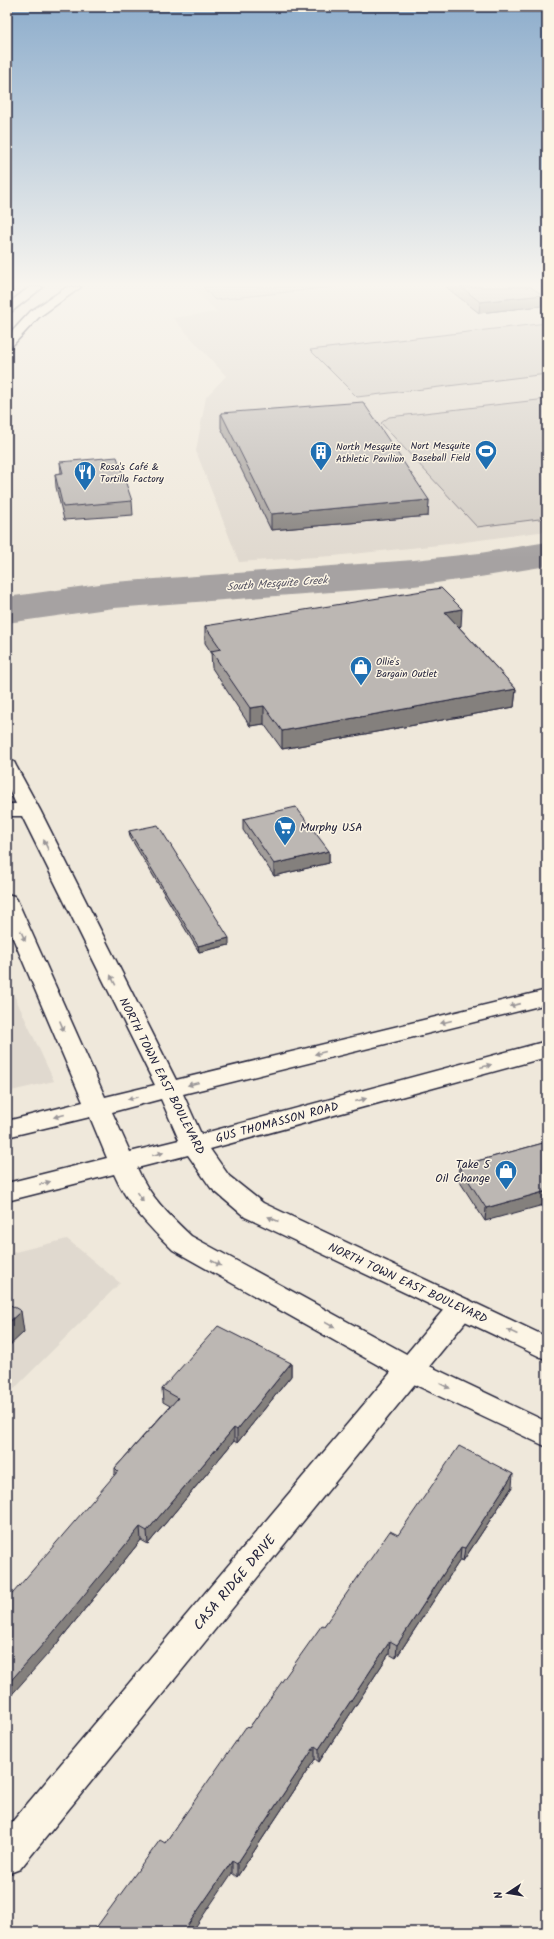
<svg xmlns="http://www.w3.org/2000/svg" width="554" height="1939" font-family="Kalam,sans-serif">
<rect width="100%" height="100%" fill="#efe8db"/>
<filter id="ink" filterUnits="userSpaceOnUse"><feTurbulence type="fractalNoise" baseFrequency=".025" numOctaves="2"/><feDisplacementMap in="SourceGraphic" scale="8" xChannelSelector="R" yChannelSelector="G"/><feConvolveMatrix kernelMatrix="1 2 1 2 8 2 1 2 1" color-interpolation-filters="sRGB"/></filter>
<g filter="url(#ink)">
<g fill="#e0d9cf">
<polygon points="192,287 547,287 547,531 449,544 333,556 239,562 196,451 206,397 226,376 173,318 217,312"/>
<polygon points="7,980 54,1081 7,1092"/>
<polygon points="67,1239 120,1283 7,1396 7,1254"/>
</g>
<g fill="#d1cbc3" stroke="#7a767f">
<polygon points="203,287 333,287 215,300"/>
<polygon points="547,323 547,374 357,397 310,350"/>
<polygon points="547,399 547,518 477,527 381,423 389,417"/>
</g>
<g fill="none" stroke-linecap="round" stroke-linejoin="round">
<polygon fill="#a6a2a2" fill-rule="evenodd" points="547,542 547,566 480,577 414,586 114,608 7,623 7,597 114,582 414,560 480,553"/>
<g stroke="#22223b" stroke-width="3">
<polygon id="minor" points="461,1298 471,1301 475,1308 471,1315 20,1869 7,1874 7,1828 451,1301"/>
</g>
<g stroke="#22223b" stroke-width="3">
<g id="major">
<polygon points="30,287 43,287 11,312 7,314 7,304"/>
<polygon points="67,287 81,287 39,317 11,347 7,348 7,337 31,311"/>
<path d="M 7,760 L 14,762 L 16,766 L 40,810 L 176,1080 L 547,990 L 547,1004 L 183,1094 L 201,1134 L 547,1041 L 547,1057 L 210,1149 L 229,1176 L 263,1203 L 547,1337 L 547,1360 L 245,1217 L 211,1188 L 188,1155 L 137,1168 C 149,1196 169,1215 191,1236 L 421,1362 L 547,1422 L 547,1447 L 401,1378 L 173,1250 C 149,1227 127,1204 114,1174 L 7,1201 L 7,1183 L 107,1158 L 90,1117 L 7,1137 L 7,1121 L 83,1102 L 7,924 L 7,894 L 14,896 L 17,900 L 105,1097 L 155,1085 L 22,816 L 7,816 L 7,804 L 16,804 L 7,785 ZM 161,1099 L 179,1140 L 130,1152 L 112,1112 Z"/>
</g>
</g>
<use href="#minor" fill="#fcf5e5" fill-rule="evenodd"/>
<use href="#major" fill="#fcf5e5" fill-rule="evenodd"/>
</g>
<g fill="#a29d9a" stroke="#22223b">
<polygon points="446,287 531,287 541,306 479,313"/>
<polygon points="221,413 429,500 428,516 271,530 221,428"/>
<polygon points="60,462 132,501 133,515 64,520 56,487 55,474 61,473"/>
<polygon points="205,626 461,626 459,627 516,689 514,707 282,749 264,724 250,726 212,668 211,652 205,643"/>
<polygon points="243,819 329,851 329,863 274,876 243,830"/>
<polygon points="129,831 229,945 199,952 130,837"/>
<polygon points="547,1142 485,1221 458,1179 459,1166"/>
<polygon points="291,1363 291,1376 237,1443 234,1441 148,1544 141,1540 54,1647 115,1474 115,1468 170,1406 163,1402 162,1389"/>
<polygon points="512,1487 463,1561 460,1560 396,1658 389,1654 319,1762 315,1759 237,1877 232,1873 165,1843 249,1728 324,1626 398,1535"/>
</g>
<g fill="#84807d" stroke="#22223b">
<polygon points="542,295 541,306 479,313 480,302"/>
<polygon points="429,500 428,516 271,530 271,514"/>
<polygon points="462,609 461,626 444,629 445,612"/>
<polygon points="516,689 514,707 282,749 282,731"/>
<polygon points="264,706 264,724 250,726 250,708"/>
<polygon points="329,851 329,863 274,876 274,864"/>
<polygon points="229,938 229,945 199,952 198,946"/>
<polygon points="547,1191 547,1204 485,1221 486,1208"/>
<polygon points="21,1311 24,1332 7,1348 7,1324"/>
<polygon points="291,1363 291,1376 237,1443 237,1430"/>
<polygon points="234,1428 234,1441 148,1544 147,1531"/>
<polygon points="513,1474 512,1487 463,1561 465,1548"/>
<polygon points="140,1527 141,1540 54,1647 7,1700 7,1685"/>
<polygon points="8,1530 10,1543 7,1546 7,1531"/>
<polygon points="461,1547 460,1560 396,1658 397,1645"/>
<polygon points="390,1641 389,1654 319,1762 319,1749"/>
<polygon points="315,1746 315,1759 237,1877 237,1864"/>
<polygon points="232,1861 232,1873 192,1932 183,1932"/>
</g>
<g fill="#bcb7b3" stroke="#22223b">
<polygon points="461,287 531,287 542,295 480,302"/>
<polygon points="363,402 429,500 271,514 221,413"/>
<polygon points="117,457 132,501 63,507 55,474 63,473 60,462"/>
<polygon points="441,588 462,609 445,612 516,689 282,731 264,706 250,708 211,651 221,649 205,626"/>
<polygon points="296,807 329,851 274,864 243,819"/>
<polygon points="158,825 229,938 198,946 129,831"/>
<polygon points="547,1142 547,1191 486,1208 459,1166"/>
<polygon points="7,1303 21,1311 7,1324"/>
<polygon points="218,1326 291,1363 237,1430 234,1428 147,1531 140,1527 52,1634 7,1685 7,1600 118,1471 115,1468 178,1398 162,1389"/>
<polygon points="459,1446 513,1474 465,1548 461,1547 397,1645 390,1641 319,1749 315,1746 237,1864 232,1861 183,1932 93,1932 160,1840 165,1843 246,1727 249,1728 322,1625 324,1626 390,1531 398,1535"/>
</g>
<defs><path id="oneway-solid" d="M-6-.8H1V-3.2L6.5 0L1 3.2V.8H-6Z"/></defs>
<g fill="#9a9698">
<use href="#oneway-solid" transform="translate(46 845) rotate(-115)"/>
<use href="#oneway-solid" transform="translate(23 936) rotate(66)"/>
<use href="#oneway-solid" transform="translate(113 980) rotate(-117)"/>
<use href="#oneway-solid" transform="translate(515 1005) rotate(166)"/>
<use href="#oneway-solid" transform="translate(446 1022) rotate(166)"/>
<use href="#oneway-solid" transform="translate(62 1026) rotate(67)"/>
<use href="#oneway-solid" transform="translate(320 1053) rotate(166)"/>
<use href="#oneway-solid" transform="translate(486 1066) rotate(-15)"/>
<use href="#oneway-solid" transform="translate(193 1084) rotate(166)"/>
<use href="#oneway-solid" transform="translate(133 1098) rotate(167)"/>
<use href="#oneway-solid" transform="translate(361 1100) rotate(-15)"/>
<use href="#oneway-solid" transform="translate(59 1116) rotate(166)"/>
<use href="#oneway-solid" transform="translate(158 1154) rotate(-14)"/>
<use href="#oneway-solid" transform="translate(45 1183) rotate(-15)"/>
<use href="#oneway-solid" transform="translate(140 1197) rotate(54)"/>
<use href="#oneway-solid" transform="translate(273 1219) rotate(-155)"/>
<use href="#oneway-solid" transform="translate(216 1263) rotate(29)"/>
<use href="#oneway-solid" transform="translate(330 1325) rotate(29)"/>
<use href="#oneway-solid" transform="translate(512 1332) rotate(-155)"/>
<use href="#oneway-solid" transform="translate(445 1386) rotate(26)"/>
</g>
</g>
<linearGradient id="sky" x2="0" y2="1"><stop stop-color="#8dadcc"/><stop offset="0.51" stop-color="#f8f5ef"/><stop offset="1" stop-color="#f8f5ef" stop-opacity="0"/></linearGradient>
<rect width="554" height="558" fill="url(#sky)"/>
<defs>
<g id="stadium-pin" transform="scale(1.15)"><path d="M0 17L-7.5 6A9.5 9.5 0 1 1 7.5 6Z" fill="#1f6fb2" stroke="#fcf5e5"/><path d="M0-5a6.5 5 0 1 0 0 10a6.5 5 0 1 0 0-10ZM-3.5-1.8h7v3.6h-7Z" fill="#fff"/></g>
<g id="building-pin" transform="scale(1.15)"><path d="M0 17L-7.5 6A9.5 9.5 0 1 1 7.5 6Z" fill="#1f6fb2" stroke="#fcf5e5"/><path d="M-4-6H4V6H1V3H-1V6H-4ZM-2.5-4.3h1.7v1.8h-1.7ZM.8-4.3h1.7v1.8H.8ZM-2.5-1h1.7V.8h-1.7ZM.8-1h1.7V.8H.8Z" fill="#fff"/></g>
<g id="restaurant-pin" transform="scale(1.15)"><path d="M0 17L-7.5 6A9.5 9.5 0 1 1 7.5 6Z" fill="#1f6fb2" stroke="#fcf5e5"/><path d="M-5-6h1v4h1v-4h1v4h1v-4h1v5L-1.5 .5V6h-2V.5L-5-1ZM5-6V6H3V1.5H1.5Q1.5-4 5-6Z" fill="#fff"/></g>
<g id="shop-pin" transform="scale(1.15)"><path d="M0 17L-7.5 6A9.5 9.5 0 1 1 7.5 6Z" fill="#1f6fb2" stroke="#fcf5e5"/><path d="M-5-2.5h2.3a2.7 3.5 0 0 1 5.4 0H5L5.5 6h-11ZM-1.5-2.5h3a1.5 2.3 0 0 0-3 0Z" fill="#fff"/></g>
<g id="supermarket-pin" transform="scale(1.15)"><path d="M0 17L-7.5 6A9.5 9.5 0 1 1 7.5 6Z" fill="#1f6fb2" stroke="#fcf5e5"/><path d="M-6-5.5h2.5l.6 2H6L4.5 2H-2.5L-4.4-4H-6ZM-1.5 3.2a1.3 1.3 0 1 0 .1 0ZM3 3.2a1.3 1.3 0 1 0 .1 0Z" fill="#fff"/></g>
</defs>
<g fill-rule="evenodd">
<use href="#stadium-pin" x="486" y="451"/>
<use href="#building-pin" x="321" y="452"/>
<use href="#restaurant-pin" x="85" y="472"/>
<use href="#shop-pin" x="361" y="667"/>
<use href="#supermarket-pin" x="285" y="827"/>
<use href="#shop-pin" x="506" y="1171"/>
</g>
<g text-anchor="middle" stroke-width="3" stroke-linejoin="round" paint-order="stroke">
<g font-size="10" fill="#22223b" stroke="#fcf5e5" text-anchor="start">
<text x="470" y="449" text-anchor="end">Nort Mesquite<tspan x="470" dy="12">Baseball Field</tspan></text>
<text x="336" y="450">North Mesquite<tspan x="336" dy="12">Athletic Pavilion</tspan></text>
<text x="100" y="470">Rosa's Café &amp;<tspan x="100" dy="12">Tortilla Factory</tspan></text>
<text x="376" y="665">Ollie's<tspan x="376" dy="12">Bargain Outlet</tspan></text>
</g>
<g font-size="11" font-style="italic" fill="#575564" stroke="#fcf5e5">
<text transform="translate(277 583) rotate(-4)" y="4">South Mesquite Creek</text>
</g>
<g font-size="12" fill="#22223b" stroke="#fcf5e5" text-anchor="start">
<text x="300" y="831">Murphy USA</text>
<text x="490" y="1168" text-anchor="end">Take 5<tspan x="490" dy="14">Oil Change</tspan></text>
</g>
<g font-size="12" fill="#22223b" stroke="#fcf5e5">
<text transform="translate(162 1076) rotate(63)" y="4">NORTH TOWN EAST BOULEVARD</text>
<text transform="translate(277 1122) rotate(-15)" y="4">GUS THOMASSON ROAD</text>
<text transform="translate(408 1283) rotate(25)" y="4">NORTH TOWN EAST BOULEVARD</text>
</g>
<g font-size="14" fill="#22223b" stroke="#fcf5e5">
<text transform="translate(234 1582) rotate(-50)" y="5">CASA RIDGE DRIVE</text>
</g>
</g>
<rect width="554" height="1939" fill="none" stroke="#fcf5e5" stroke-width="24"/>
<rect x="12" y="12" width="530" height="1915" fill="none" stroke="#22223b" stroke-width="1.5" filter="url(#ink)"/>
<g transform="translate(508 1893) rotate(258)" stroke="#fcf5e5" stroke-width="3" paint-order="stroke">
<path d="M0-3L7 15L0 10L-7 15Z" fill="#22223b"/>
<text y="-6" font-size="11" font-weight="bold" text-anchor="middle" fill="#22223b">N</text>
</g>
</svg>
